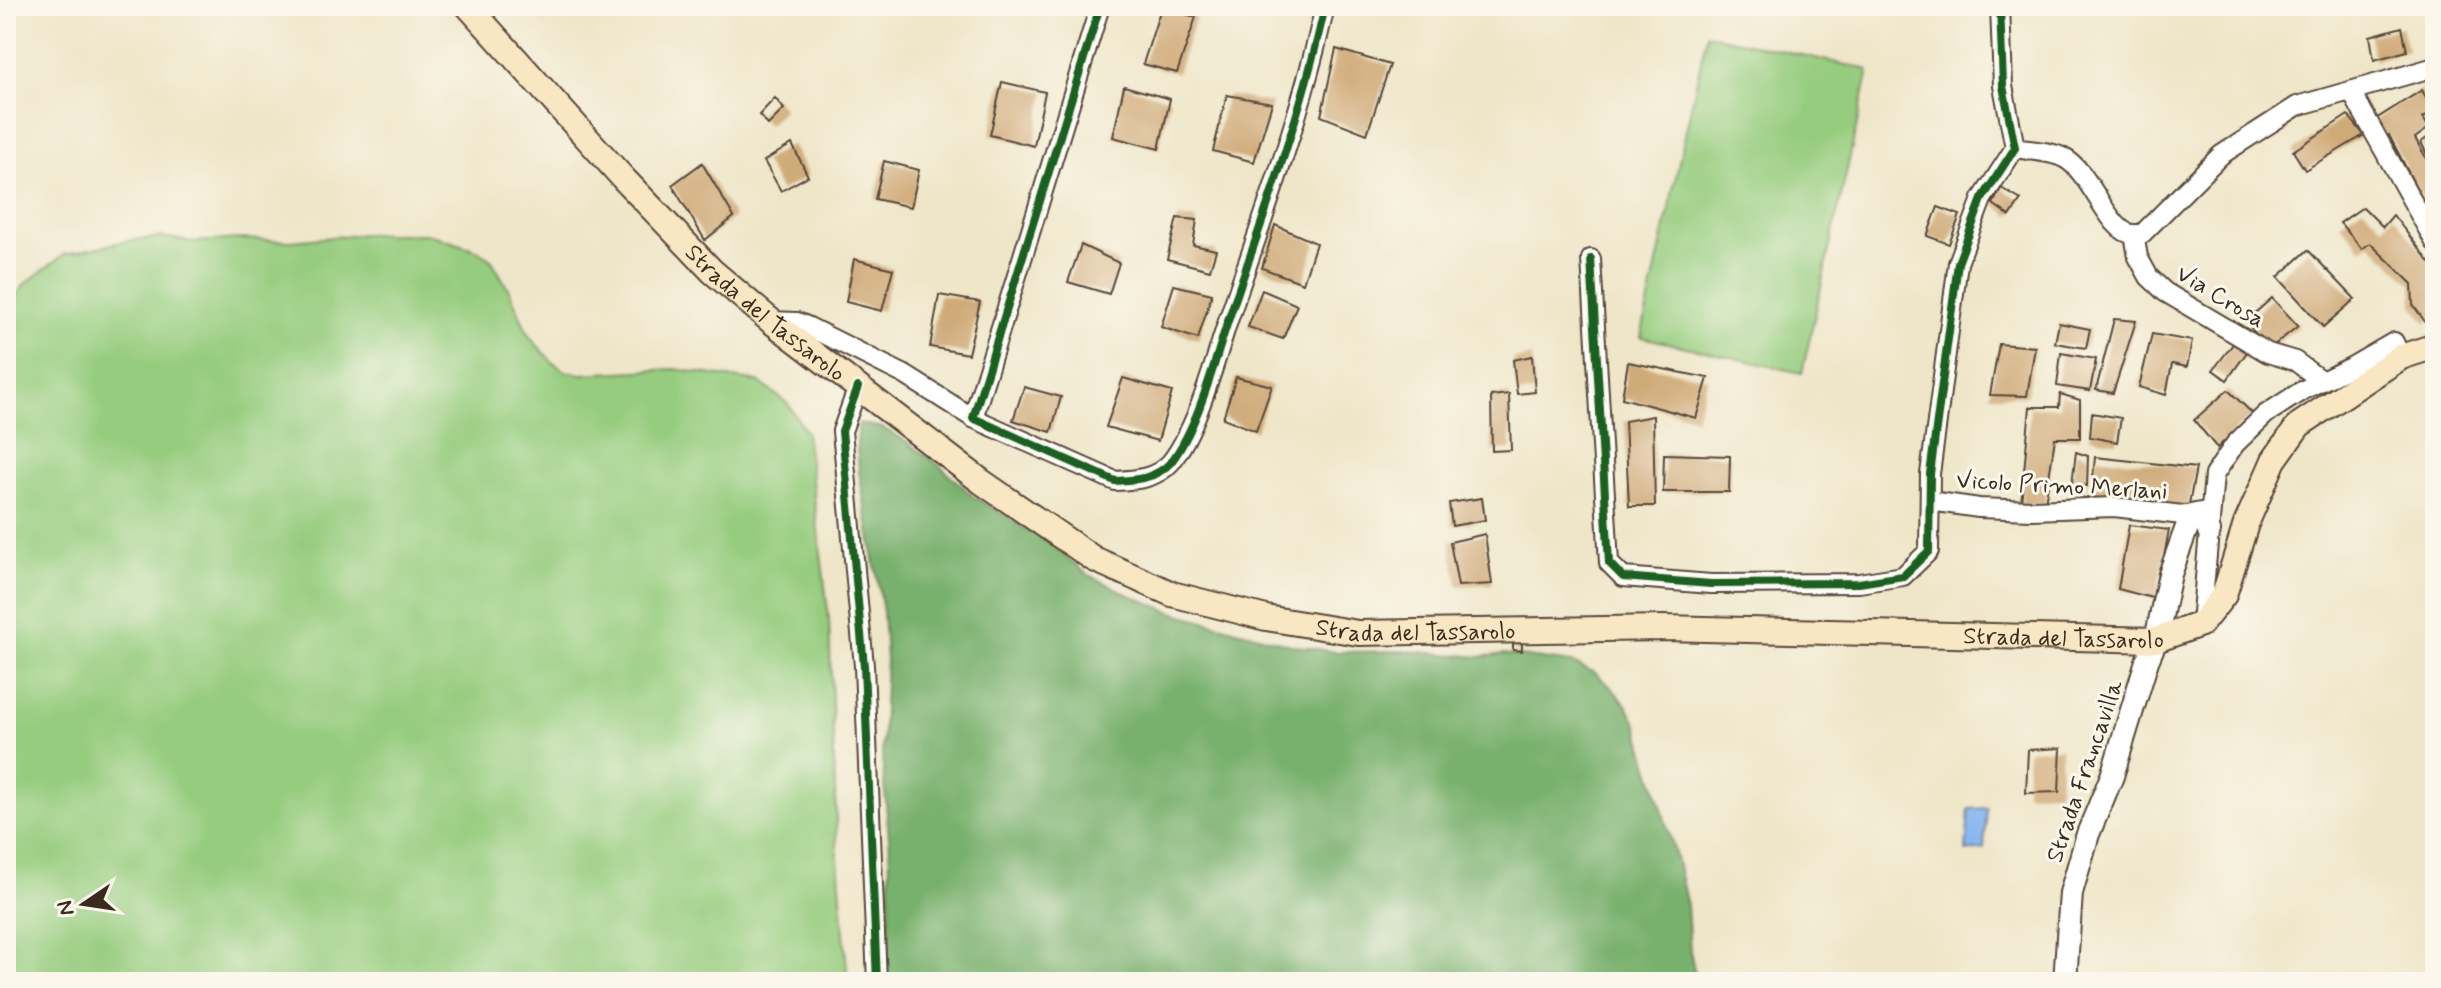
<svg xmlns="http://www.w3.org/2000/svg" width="2441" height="988" font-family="Mynerve,sans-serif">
<rect width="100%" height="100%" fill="#fbf7ec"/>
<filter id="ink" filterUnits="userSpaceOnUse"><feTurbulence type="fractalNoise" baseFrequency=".0125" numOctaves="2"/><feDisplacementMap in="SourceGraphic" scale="16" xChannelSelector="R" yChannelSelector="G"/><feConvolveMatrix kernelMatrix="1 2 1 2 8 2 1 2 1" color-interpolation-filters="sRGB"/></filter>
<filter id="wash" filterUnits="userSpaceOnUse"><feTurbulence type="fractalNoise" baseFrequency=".006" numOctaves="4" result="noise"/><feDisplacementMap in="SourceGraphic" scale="32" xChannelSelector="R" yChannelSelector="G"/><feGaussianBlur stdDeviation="1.8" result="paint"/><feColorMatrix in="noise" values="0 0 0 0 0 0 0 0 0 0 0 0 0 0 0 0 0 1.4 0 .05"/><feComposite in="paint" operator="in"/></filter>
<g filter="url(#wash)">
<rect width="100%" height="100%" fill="#efe6c9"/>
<g fill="#95cc7e" stroke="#687b4e" stroke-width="2">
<polygon points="1707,34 1869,70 1802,373 1641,337"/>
<polygon points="365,234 429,234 479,251 492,261 509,290 529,336 551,361 565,371 581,374 675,369 759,382 788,404 806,432 829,619 837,847 848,982 6,982 6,307 26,283 65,254 127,241 160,237 194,242 240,239 291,241"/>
</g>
<polygon fill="#78b06d" stroke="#5a6d46" stroke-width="2" points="859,423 882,428 903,439 940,466 973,496 1052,545 1087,574 1127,594 1172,612 1291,645 1337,652 1409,651 1480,657 1504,654 1572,663 1594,672 1612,688 1627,706 1637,725 1676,857 1687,906 1690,951 1697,982 888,982 890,850 882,756 886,659 883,612 859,471 857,446"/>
<polygon fill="#86b5f0" stroke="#607087" stroke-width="2" points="1987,808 1984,849 1966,852 1969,809"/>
<g id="blocks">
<g fill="#d0ab7a">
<polygon points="1161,8 1196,17 1177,73 1143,64"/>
<polygon points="2435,19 2435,45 2432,46 2427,22"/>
<polygon points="2402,27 2407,51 2374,60 2370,36"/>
<polygon points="1336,49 1390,65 1367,134 1321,116"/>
<polygon points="1002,82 1045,92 1034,146 990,135"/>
<polygon points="1124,86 1170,99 1159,149 1113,137"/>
<polygon points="2422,90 2433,113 2423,118 2429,128 2415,138 2435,175 2435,206 2428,210 2389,135 2384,137 2376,119"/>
<polygon points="1227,95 1272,103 1254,162 1213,151"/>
<polygon points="775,98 784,109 768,125 759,115"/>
<polygon points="2348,115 2364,135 2305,170 2293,151"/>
<polygon points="2435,133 2435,172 2421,142"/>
<polygon points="792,144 808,176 781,191 764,161"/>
<polygon points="884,161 919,170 911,207 875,199"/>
<polygon points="702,163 734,217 705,240 672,185"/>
<polygon points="2001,188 2021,200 2010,216 1993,204"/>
<polygon points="1938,207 1960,215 1949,244 1927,236"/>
<polygon points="2363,207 2383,227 2393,215 2435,269 2435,317 2426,323 2413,305 2412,284 2370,243 2362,249 2340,223"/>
<polygon points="1177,218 1197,220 1193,245 1216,250 1210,270 1167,259"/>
<polygon points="1275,225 1316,243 1303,283 1262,268"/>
<polygon points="1081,245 1119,263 1109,294 1068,282"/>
<polygon points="2308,250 2355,299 2323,327 2278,277"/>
<polygon points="854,259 893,269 882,311 846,302"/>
<polygon points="1174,285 1212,294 1198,339 1161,327"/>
<polygon points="1262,290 1297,305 1283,339 1248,327"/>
<polygon points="939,295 980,302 968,354 930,347"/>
<polygon points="2272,298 2298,326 2268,350 2246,321"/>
<polygon points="2114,319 2136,321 2113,393 2096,390"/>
<polygon points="2059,323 2090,329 2086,348 2055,343"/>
<polygon points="2152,334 2192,341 2187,367 2172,364 2166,395 2139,387"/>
<polygon points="1999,344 2035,347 2027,396 1990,395"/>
<polygon points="2233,344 2247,352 2227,380 2213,370"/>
<polygon points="2061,353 2096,359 2090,391 2057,386"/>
<polygon points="1532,356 1535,392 1517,394 1513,360"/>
<polygon points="1628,362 1708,378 1696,418 1622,398"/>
<polygon points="1236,377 1272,386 1256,431 1223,418"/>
<polygon points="1123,378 1172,392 1158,441 1106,427"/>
<polygon points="1024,387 1061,397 1051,432 1013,420"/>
<polygon points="2228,390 2253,414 2217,448 2194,420"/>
<polygon points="1509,394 1511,450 1492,451 1491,396"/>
<polygon points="2060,394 2080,400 2080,438 2055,438 2045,504 2021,504 2030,407 2059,407"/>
<polygon points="2092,413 2121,418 2117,442 2090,437"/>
<polygon points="1653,416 1655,506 1629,506 1625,421"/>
<polygon points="2076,452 2088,456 2087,486 2072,484"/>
<polygon points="1664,454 1730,456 1729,492 1663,492"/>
<polygon points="2095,457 2196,468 2188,510 2091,497"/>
<polygon points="1482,498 1485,520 1452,526 1449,503"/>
<polygon points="2129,525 2169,530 2156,599 2118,589"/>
<polygon points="1485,534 1492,584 1458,586 1450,542"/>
<polygon points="1522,640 1522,651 1513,650 1513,641"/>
<polygon points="2061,748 2059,792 2026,793 2028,750"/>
</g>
</g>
</g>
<g filter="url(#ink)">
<use href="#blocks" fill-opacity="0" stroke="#564638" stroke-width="2"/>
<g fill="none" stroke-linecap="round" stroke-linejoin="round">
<g stroke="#564638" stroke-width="22">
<g id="minor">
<path d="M 1100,6 L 973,418 L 1115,481 C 1136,480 1156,479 1171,462 C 1198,427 1214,363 1228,321 C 1263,217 1302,113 1325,6"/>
<polyline points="2351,91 2435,242"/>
<path d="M 2015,148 C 2030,151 2051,151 2064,158 C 2091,171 2109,235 2134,234"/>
<polyline points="2134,234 2142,234 2221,155 2297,106 2435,67"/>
<polyline points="2134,234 2138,257 2149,277 2165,292 2268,353 2295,361 2322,381"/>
<polyline points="1591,259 1609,563 1623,577 1711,584 1859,583 1903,576 1929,551 1930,474 1958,263 1982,199 2015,148 2003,86 2000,6"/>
<polyline points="771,321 797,322 809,327 905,375 973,418"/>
<polyline points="858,387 842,431 864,666 877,982"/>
<polyline points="1930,501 1979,508 2032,510 2114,507 2191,516"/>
<polyline points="2201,624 2214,475 2235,444 2266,414 2303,390 2351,367 2394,342 2401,357"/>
</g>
</g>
<g stroke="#564638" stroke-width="26">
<polyline id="tertiary" points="2065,982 2071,893 2088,834 2112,776 2147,661 2156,640 2170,574 2191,516 2201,514 2209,531"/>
</g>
<g stroke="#564638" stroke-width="28">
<g id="secondary">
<path id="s1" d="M 468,6 L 623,178 L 712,271 L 771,321 L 982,482 L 1094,559 L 1172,594 L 1266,618 L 1358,633 L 1663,628 L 2156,640 L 2201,624 L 2224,595 L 2246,524 L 2274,460 L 2299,425 L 2401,357 L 2435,346"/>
</g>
</g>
<use href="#minor" stroke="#fff" stroke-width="18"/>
<use href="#tertiary" stroke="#fff" stroke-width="22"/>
<use href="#secondary" stroke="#f9e7c3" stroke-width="24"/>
<g stroke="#fbf7ec" stroke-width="13">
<g id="cycleway">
<path d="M 1100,6 L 973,418 L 1115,481 C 1136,480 1156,479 1171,462 C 1198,427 1214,363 1228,321 C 1263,217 1302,113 1325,6"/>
<polyline points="1591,259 1609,563 1623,577 1711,584 1859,583 1903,576 1929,551 1930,474 1958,263 1982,199 2015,148 2003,86 2000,6"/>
<polyline points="858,387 842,431 864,666 877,982"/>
</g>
</g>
<use href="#cycleway" stroke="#1b5e20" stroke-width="8"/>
</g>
</g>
<g text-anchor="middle" stroke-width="6" stroke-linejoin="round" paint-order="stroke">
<g font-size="24" fill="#3b2a1e" stroke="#fbf7ec">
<text transform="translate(2221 296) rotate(31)" y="8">Via Crosa</text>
<text dy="8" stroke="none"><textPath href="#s1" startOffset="428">Strada del Tassarolo</textPath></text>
<text transform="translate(2062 485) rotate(3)" y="8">Vicolo Primo Merlani</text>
<text dy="8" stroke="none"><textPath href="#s1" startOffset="1172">Strada del Tassarolo</textPath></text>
<text dy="8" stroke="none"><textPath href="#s1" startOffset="1820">Strada del Tassarolo</textPath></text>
<text transform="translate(2084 771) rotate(-71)" y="8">Strada Francavilla</text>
</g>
</g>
<rect width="2441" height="988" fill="none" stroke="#fbf7ec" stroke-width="32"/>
<g transform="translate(84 904) rotate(257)" stroke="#fbf7ec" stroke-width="6" paint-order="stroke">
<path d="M0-6L14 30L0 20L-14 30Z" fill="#3b2a1e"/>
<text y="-12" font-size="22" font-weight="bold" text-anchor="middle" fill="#3b2a1e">N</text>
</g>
</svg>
